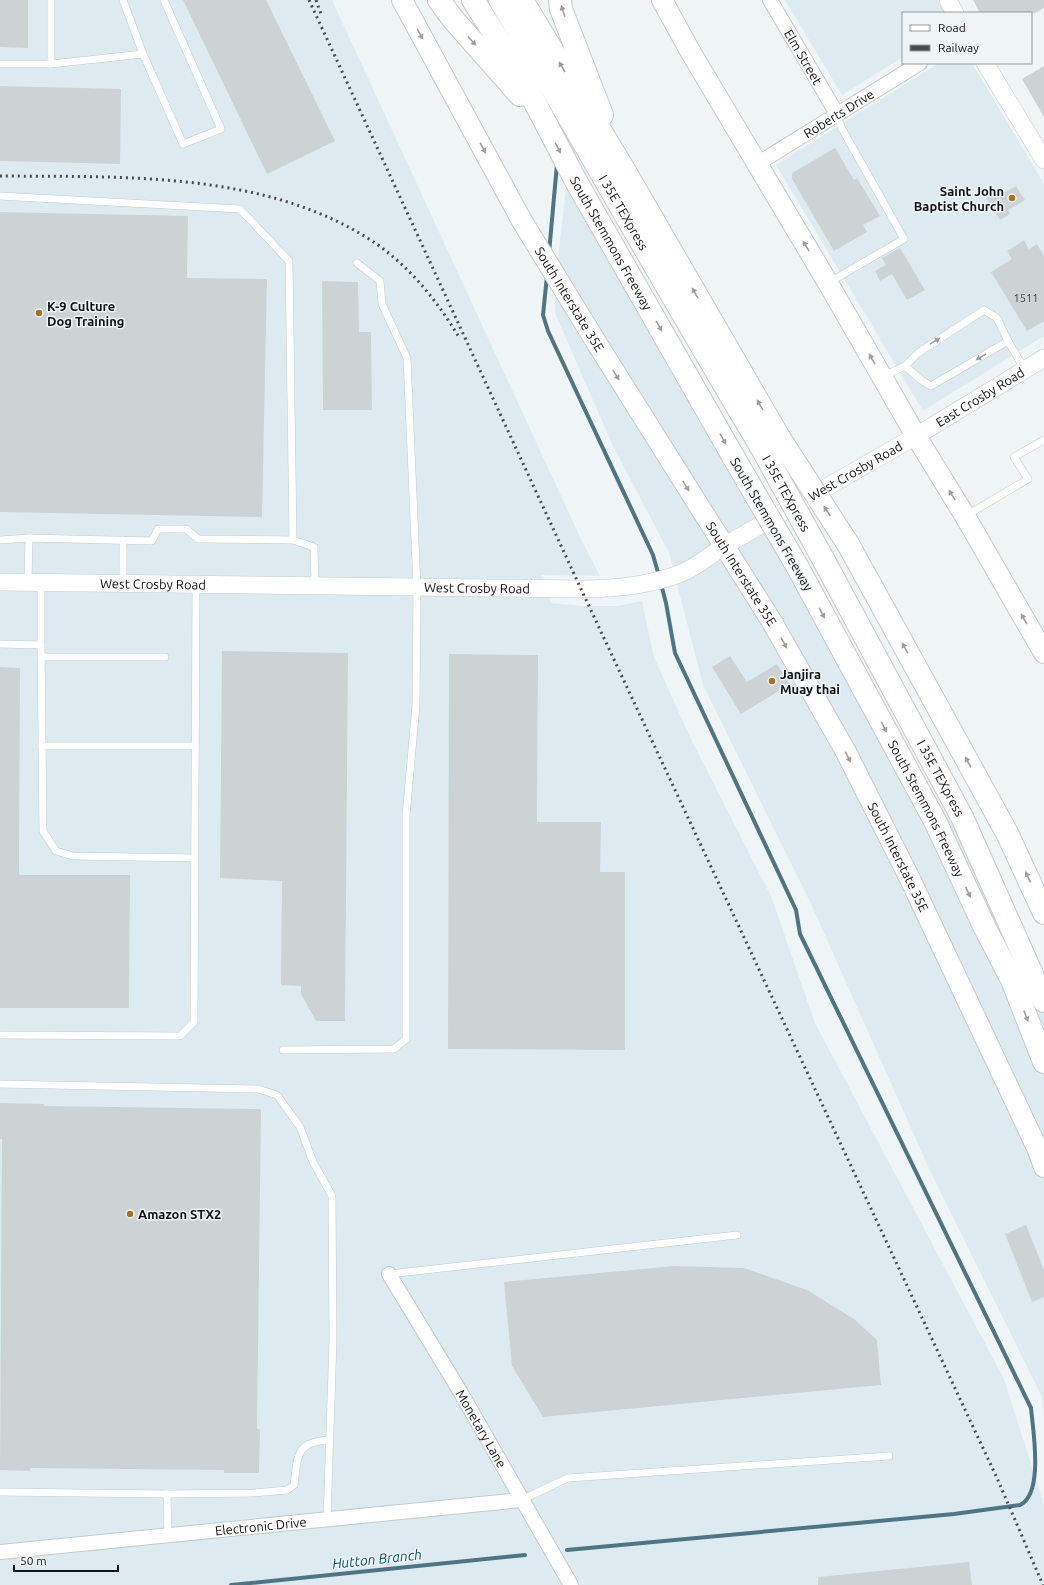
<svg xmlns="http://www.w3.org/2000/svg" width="1044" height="1585" font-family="Ubuntu,sans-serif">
<rect width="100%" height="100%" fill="#eff5f7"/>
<g fill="#ddebf1">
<polygon points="0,0 332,0 580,537 600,576 541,575 551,603 582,606 617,606 642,601 654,657 691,739 771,896 815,1023 1004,1379 1044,1504 1044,1585 0,1585"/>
<polygon points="785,0 940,0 948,13 903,13 903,57 842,95"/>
<polygon points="939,63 972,63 1044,184 1044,336 923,411 776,165"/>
<polygon points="569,162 999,906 1044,994 1044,1413 1041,1395 931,1173 811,904 703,685 669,553 612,444 555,313 556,277"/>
</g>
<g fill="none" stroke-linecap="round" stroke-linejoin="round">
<g stroke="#4f7482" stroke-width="4">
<polyline points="549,253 557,164"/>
<polyline points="547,276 543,315 548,331 653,555 659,576"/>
<path d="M 567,1550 L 954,1514 L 1020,1505 C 1044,1494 1033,1430 1031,1408 L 800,934 L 796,910 L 675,653 L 666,603 L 661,584"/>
<polyline points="231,1585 525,1555"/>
</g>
</g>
<g fill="#cdd3d5">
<polygon points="0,0 28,0 28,48 0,47"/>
<polygon points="183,0 266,0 335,141 267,174"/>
<polygon points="973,0 1044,0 1044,8 1035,13 980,13"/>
<polygon points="1044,66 1044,117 1022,79"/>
<polygon points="0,86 121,89 120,164 0,161"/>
<polygon points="835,148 854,180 857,178 880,216 863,225 867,232 834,251 792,179 792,173"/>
<polygon points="1016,186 1025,200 1008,210 1010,214 1000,220 986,197 997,191 999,195"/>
<polygon points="0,212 188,216 187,278 267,279 262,517 0,512"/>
<polygon points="1024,240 1029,249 1037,244 1044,256 1044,321 1027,331 991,272 1012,259 1007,251"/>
<polygon points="900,248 925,290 907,300 892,274 880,281 875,271 886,265 882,258"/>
<polygon points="322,281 358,282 359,332 371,332 372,410 323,410"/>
<polygon points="222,651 348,653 345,1021 316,1021 301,994 301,986 281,985 282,881 220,878"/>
<polygon points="449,654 538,655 537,822 601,822 600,872 625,872 625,1050 448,1049"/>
<polygon points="730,656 747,682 777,664 790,684 741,714 712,667"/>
<polygon points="0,667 20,668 19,875 130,875 129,1008 0,1008"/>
<polygon points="0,1103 44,1104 44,1106 261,1109 257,1429 260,1429 259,1473 224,1473 224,1470 30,1468 30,1471 0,1470 2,1139 0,1139"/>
<polygon points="1026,1225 1044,1270 1044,1297 1032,1302 1005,1234"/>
<polygon points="674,1266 744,1268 807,1290 854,1319 877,1340 881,1385 543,1417 512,1366 504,1282"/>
<polygon points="969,1562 972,1585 818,1585 818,1577"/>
</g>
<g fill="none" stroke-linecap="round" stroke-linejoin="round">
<g stroke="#c4cacc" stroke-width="8">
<g id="service">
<polyline points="123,0 143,54"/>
<polyline points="0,64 51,64 143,54 183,144 221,129 164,0"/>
<polyline points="51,64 51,0"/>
<polyline points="0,196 240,209 289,261 293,540"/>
<polyline points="828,283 904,239 841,127 837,114"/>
<polyline points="1008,341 1025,370"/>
<polyline points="884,376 905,366 918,353 984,310 997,318 1008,341 931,386 921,380 905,366"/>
<polyline points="967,515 1028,479 1014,457 1044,440"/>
<polyline points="0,540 29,538 152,541 158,529 186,529 198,539 293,540 314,547 315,586"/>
<polyline points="28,582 29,538"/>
<polyline points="123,583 123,540"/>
<polyline points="0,644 41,645 41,582"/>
<polyline points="41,645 43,831 56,851 73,856 195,858"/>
<polyline points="41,657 165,657"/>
<polyline points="42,746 195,746"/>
<polyline points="0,1035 180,1036 194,1022 196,585"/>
<polyline points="283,1050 394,1049 406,1039 406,816 416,705 417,587 407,358 382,304 380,281 357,263"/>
<polyline points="0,1084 258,1089 277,1095 300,1127 313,1162 332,1196 333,1340 327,1520"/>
<polyline points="389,1274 737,1235"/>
<polyline points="0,1492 167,1494 168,1536"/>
<path d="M 167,1494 L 253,1493 L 287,1490 L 294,1485 C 298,1456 295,1442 329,1440"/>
<polyline points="521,1500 568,1478 889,1456"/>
</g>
</g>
<g stroke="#c4cacc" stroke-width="16">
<g id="minor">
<path id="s1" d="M 770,0 L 837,114"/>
<path id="s2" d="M 757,164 L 920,63"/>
<path id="s3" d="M 389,1274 L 461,1393 L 571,1585"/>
<path id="s4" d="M 0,1552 L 521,1500"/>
</g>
</g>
<g stroke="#c4cacc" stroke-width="18">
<g id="tertiary">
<polyline points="948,0 955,13"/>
<polyline points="985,63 1044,160"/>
<path id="s5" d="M 0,582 L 581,589 C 615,589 647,586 679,574 C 695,568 709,556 724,546 L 916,436 L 1044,358"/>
</g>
</g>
<g stroke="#c4cacc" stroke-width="22">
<g id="secondary">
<path id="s6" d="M 402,0 L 522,221 L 596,342 L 772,622 L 846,752 L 910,879 L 1038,1150 L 1044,1167"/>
<polyline points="662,0 690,51 828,283 916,436 965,516 1044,653"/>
</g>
</g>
<g stroke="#c4cacc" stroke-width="24">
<g id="motorway">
<polyline points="439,0 452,18 520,95"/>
<path id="s7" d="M 473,0 L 521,76 L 577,183 L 734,458"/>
<path id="s8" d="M 500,0 C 588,148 672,298 760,445"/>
<polyline points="522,0 623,168 780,439"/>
<polyline points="560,0 561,9 602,115"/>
<polyline points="848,544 1007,833 1044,913"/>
<path id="s9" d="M 822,557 L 962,817 L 1044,1001"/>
<path id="s10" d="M 797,566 L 935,821 L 985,928 L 1012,980 L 1044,1062"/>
</g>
</g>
<use href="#service" stroke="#fff" stroke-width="7"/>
<use href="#minor" stroke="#fff" stroke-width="14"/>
<use href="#tertiary" stroke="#fff" stroke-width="17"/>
<use href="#secondary" stroke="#fff" stroke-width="20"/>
<use href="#motorway" stroke="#fff" stroke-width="22"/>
<g stroke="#484b4c" stroke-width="3" stroke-dasharray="2 4" stroke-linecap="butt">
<polyline points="309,0 581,589 997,1478 1043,1585"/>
<polyline points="316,0 321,14"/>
<path d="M 0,176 C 121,177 262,171 369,239 C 407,263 437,300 460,339"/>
</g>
<g stroke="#c4cacc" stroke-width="24" stroke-linecap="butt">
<g id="motorway-bridge">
<polyline points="780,439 848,544"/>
<path id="s11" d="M 760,445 L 822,557"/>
<polyline points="734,458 797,566"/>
</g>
</g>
<use href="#motorway-bridge" stroke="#fff" stroke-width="22"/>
</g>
<defs><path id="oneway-solid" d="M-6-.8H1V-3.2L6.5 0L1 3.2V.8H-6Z"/></defs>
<g fill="#9f9fa0">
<use href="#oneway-solid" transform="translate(563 11) rotate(-108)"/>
<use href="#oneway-solid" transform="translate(420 34) rotate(61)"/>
<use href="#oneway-solid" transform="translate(472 41) rotate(48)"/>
<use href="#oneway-solid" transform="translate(562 67) rotate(-120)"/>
<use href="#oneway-solid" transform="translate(483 148) rotate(61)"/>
<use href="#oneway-solid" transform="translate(558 148) rotate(62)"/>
<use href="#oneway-solid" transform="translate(806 246) rotate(-121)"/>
<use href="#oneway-solid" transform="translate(695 293) rotate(-120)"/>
<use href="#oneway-solid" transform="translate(659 326) rotate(60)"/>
<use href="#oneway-solid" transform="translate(935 341) rotate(-32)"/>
<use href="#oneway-solid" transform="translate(981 357) rotate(149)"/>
<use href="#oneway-solid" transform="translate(872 359) rotate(-120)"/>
<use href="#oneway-solid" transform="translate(616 375) rotate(58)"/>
<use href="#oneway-solid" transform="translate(760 405) rotate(-120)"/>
<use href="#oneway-solid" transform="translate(723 439) rotate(60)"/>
<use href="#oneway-solid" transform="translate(686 486) rotate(58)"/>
<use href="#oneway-solid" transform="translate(952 495) rotate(-122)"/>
<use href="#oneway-solid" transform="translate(827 511) rotate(-123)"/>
<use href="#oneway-solid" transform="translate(822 613) rotate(62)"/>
<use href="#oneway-solid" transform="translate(1024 619) rotate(-120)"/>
<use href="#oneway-solid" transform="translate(784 643) rotate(61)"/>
<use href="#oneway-solid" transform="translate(905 648) rotate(-119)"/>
<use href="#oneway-solid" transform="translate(884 727) rotate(62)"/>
<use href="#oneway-solid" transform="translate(848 757) rotate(63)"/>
<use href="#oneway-solid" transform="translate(968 762) rotate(-119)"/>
<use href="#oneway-solid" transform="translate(1028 877) rotate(-115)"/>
<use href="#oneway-solid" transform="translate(968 892) rotate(65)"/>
<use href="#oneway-solid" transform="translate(1026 1016) rotate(69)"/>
</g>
<g fill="#a37227" stroke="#eff5f7" stroke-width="1.5">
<circle cx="1012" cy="198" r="4"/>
<circle cx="39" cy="313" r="4"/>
<circle cx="772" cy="681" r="4"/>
<circle cx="130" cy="1214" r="4"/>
</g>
<g text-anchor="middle" stroke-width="3" stroke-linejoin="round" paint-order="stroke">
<g font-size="11" fill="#3e4142">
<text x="1026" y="302">1511</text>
</g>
<g font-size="13" fill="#0f1011" stroke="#eff5f7">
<text dy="5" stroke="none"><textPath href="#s1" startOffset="66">Elm Street</textPath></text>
<text dy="5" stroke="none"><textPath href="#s2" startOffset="96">Roberts Drive</textPath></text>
<text dy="5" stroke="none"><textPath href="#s8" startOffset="246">I 35E TEXpress</textPath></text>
<text dy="5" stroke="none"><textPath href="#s7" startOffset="280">South Stemmons Freeway</textPath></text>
<text dy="5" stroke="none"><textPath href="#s6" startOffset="343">South Interstate 35E</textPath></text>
<text dy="5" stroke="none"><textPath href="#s5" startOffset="1030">East Crosby Road</textPath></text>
<text dy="5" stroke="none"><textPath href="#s5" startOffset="885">West Crosby Road</textPath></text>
<text dy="5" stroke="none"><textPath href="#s11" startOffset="55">I 35E TEXpress</textPath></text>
<text transform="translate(772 524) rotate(60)" y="5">South Stemmons Freeway</text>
<text dy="5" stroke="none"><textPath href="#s6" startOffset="667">South Interstate 35E</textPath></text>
<text dy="5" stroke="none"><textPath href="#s5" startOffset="153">West Crosby Road</textPath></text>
<text dy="5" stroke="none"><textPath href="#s5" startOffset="477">West Crosby Road</textPath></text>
<text dy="5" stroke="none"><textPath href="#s9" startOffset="251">I 35E TEXpress</textPath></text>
<text dy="5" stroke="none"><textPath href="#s10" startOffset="275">South Stemmons Freeway</textPath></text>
<text dy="5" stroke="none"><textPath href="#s6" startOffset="991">South Interstate 35E</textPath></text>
<text dy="5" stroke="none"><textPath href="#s3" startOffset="180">Monetary Lane</textPath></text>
<text dy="5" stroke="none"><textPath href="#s4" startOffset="262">Electronic Drive</textPath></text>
</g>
<g font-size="13" font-weight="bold" fill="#0f1011" stroke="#eff5f7" text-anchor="start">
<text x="1004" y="196" text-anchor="end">Saint John<tspan x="1004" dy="15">Baptist Church</tspan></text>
<text x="47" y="311">K-9 Culture<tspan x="47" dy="15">Dog Training</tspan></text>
<text x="780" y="679">Janjira<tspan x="780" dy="15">Muay thai</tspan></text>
<text x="138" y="1219">Amazon STX2</text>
</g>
<g font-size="14" font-style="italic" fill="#0a5468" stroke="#eff5f7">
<text transform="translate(377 1559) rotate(-6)" y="5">Hutton Branch</text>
</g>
</g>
<rect x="902" y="12" width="130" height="52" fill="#eff5f7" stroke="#95999b"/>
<rect x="910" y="25" width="20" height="6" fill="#ffffff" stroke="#95999b"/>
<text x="938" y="32" font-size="12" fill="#0f1011">Road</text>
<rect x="910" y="45" width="20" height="6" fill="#484b4c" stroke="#95999b"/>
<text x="938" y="52" font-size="12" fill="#0f1011">Railway</text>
<path d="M14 1565v6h104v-6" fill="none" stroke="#0f1011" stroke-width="2"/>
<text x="20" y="1565" font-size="12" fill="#0f1011" stroke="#eff5f7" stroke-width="3" paint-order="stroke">50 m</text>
</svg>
